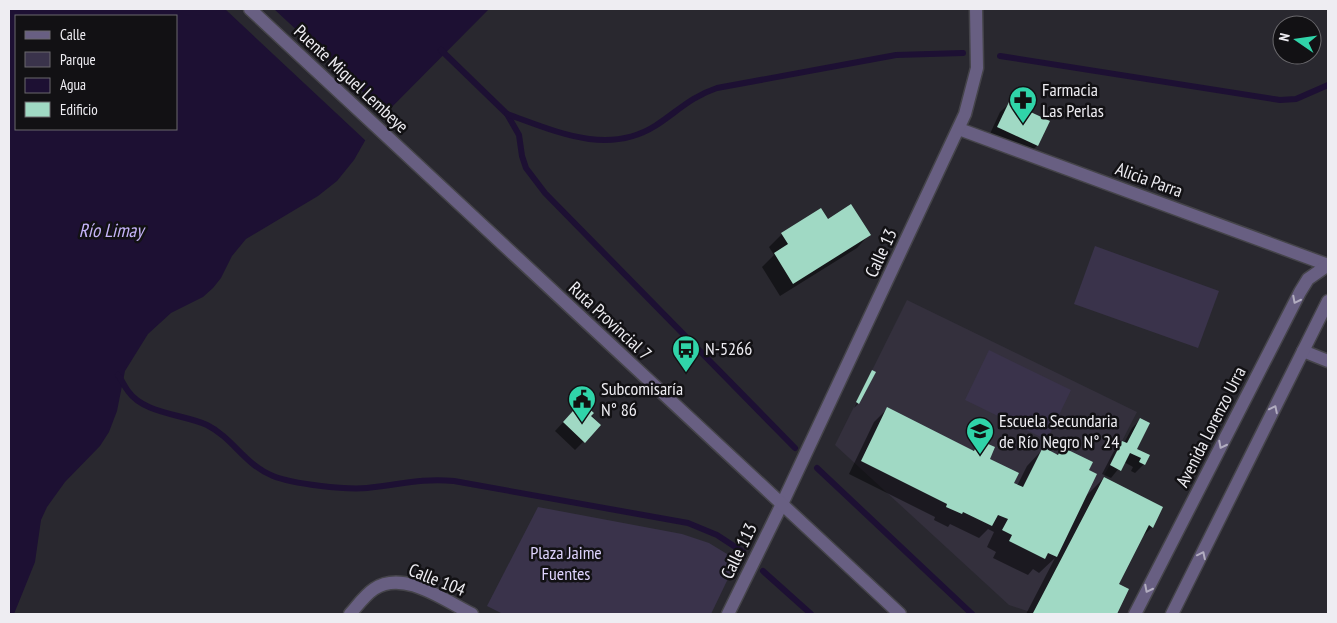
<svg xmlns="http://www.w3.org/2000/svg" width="1337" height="623" font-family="'PT Sans Narrow',sans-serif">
<rect width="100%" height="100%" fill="#29282f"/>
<polygon fill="#34303d" points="907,300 1137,412 1033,613 1009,605 835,445"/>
<g fill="#3a334b">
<polygon points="1095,246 1219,291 1198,348 1074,304"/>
<polygon points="989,350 1071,390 1047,440 965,400"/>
<polygon points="538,507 682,534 709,543 737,560 711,614 503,614 487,606"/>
</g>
<path fill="#1d1033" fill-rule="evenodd" d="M 9,9 L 489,9 L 374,125 L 354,160 L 337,181 L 318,196 L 246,239 L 232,256 L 221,278 L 213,288 L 203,297 L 171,313 L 148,334 L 125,371 L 117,411 L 109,432 L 100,446 L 65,482 L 47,507 L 41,520 L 35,562 L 14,614 L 9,614 ZM 16,16 L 176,16 L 176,129 L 16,129 Z"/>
<polygon fill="#29282f" points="225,9 274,9 388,115 376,127 366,141"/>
<g fill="#0007">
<polygon points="1009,104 1048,121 1037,146 1028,154 989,136 1000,112"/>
<polygon points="782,234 869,235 857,248 780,296 762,267 774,255 769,247"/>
<polygon points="873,372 858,404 854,408 869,376"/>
<polygon points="581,403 600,425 575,450 555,431"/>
<polygon points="887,409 973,451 980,441 988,459 1017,486 1027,466 1043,449 1056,455 1063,448 1087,471 1085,497 1104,478 1152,527 1141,538 1117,584 1127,589 1115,614 1026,614 1055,558 1039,573 1033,569 1028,575 993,558 996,552 987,547 994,532 988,529 979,538 950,524 948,527 934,520 935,517 849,474 874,422"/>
<polygon points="1140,420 1135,449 1148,456 1144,464 1135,473 1131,471 1133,467 1124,462 1111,478 1102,474 1114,451 1124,443 1132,428"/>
</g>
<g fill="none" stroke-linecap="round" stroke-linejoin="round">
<g stroke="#1d1033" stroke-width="6">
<polyline points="441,50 507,114 519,135 522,156 526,168 545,193 795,448"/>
<polyline points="1000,56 1280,100 1296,99 1328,85"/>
<path d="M 507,114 C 555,131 607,156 655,126 C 677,112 690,97 717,88 L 896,55 L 963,53"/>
<path d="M 118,375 C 122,380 124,386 128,391 C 144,414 183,414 207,425 C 233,438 245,465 273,476 C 293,484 345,490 367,488 C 399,485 420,478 454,481 L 688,523 L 717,535 L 743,552"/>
<polyline points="817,468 972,614"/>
<polyline points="763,571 811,614"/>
</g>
</g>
<g fill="#a0d9c4">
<polygon points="1009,102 1050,121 1038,146 997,127"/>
<polygon points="851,204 871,235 793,284 774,253 788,244 781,233 821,208 828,219"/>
<polygon points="872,370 876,372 859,404 856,402"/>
<polygon points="581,402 594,413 591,416 601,425 585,443 563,422"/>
<polygon points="887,407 974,451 979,440 995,447 990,459 1019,473 1014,483 1023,487 1043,447 1058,455 1062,447 1093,462 1089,470 1097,474 1057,557 1048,553 1045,559 1009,541 1012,535 1002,530 1008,519 998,515 992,526 963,512 962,514 946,507 947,504 861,461"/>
<polygon points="1140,418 1150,423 1137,449 1150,455 1145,465 1139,462 1141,458 1130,453 1121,471 1110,465 1122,441 1127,443"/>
<polygon points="1104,477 1163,507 1153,528 1149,525 1119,584 1129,589 1117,614 1033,613"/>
</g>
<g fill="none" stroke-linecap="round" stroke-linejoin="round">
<g stroke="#45444a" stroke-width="15">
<g id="minor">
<polyline points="959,129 1328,265"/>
<polyline points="1303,351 1328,361"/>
<path d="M 350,614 C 358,605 365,595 374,589 C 404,569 445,601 472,614"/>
<polyline points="728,614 782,504 965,114 977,68 976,9"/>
</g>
</g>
<g stroke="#45444a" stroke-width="15">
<g id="tertiary">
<polyline points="250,9 900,614"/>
<polyline points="1135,614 1300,292 1308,279 1328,265"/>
<polyline points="1172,614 1328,301"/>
</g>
</g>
<use href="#minor" stroke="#685f82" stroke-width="12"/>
<use href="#tertiary" stroke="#685f82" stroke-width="12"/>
</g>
<defs><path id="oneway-chevron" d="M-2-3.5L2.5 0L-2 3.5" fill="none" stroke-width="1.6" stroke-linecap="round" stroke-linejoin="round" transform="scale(1.25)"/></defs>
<g stroke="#b2adc0">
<use href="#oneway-chevron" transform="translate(1296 300) rotate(117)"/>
<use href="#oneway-chevron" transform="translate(1274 409) rotate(-64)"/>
<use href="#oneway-chevron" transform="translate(1222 445) rotate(117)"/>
<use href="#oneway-chevron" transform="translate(1202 555) rotate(-64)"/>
<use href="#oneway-chevron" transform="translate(1148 589) rotate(117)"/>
</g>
<defs>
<g id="pharmacy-pin" transform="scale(1.4375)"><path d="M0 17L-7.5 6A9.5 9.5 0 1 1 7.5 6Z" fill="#30d4a9" stroke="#121114"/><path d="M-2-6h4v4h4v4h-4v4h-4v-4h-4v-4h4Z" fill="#111"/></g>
<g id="bus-pin" transform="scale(1.4375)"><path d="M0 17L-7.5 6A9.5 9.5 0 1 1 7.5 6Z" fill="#30d4a9" stroke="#121114"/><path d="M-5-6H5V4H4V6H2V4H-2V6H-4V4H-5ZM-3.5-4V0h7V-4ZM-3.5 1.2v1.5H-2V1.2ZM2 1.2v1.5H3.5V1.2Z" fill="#111"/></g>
<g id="civic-pin" transform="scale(1.4375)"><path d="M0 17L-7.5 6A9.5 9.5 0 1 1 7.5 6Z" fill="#30d4a9" stroke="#121114"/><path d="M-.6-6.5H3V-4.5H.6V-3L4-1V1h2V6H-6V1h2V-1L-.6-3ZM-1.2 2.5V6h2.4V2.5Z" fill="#111"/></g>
<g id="school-pin" transform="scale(1.4375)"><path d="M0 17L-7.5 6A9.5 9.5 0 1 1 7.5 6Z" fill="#30d4a9" stroke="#121114"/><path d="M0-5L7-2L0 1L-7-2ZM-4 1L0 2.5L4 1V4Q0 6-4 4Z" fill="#111"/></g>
</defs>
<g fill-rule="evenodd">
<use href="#pharmacy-pin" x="1023" y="100"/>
<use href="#bus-pin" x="686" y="349"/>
<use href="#civic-pin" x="582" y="399"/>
<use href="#school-pin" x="980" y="431"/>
</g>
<g text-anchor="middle" stroke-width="5" stroke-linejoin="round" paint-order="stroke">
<g font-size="18" fill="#eeedf2" stroke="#121114">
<text transform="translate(351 79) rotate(43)" y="6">Puente Miguel Lembeye</text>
<text transform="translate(1149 180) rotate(20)" y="6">Alicia Parra</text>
<text transform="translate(881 253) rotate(-65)" y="6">Calle 13</text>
<text transform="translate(610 321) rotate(43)" y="6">Ruta Provincial 7</text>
<text transform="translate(1211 427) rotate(-63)" y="6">Avenida Lorenzo Urra</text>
<text transform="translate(739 551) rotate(-64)" y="6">Calle 113</text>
<text transform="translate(437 580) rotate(22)" y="6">Calle 104</text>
</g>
<g font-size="18" fill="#eeedf2" stroke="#121114" text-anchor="start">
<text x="1042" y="96">Farmacia<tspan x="1042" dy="21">Las Perlas</tspan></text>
<text x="705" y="355">N-5266</text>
<text x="601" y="395">Subcomisaría<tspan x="601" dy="21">N° 86</tspan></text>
<text x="999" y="427">Escuela Secundaria<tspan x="999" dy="21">de Río Negro N° 24</tspan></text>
</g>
<g font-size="18" fill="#ded3fd" stroke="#121114">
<text x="566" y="559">Plaza Jaime<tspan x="566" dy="21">Fuentes</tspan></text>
</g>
<g font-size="19" font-style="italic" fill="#c6b4f8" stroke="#121114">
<text x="111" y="237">Río Limay</text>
</g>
</g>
<rect width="1337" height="623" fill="none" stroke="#eeedf2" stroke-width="20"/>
<rect x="15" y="15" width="162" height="115" fill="#121114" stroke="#6a696d"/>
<rect x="25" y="31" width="25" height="8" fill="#685f82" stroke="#6a696d"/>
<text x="60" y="40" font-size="15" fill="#eeedf2">Calle</text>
<rect x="25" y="52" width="25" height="15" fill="#3a334b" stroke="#6a696d"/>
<text x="60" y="65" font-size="15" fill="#eeedf2">Parque</text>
<rect x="25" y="78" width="25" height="15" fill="#1d1033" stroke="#6a696d"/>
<text x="60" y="90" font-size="15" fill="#eeedf2">Agua</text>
<rect x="25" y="102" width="25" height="15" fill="#a0d9c4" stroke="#6a696d"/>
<text x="60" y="115" font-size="15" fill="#eeedf2">Edificio</text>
<g transform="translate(1297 40) rotate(283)"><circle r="24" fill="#121114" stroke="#6a696d"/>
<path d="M0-4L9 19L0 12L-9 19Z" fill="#30d4a9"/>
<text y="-8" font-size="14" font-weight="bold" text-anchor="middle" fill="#eeedf2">N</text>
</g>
</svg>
